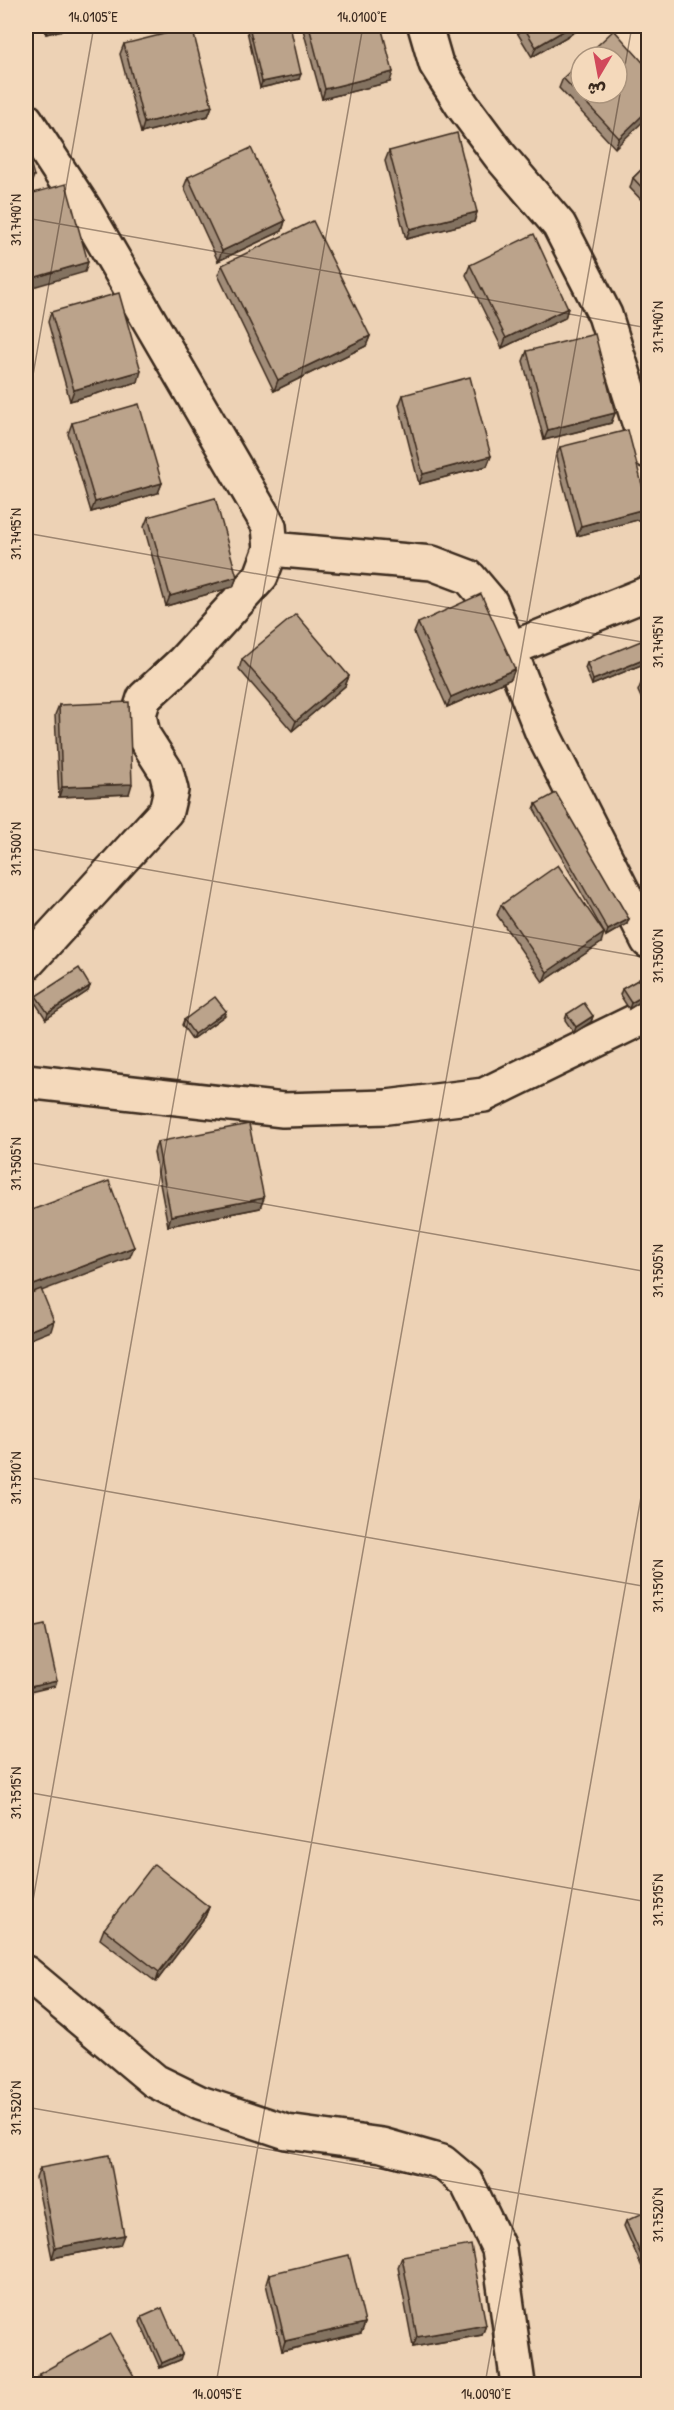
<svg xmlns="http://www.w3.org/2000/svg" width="674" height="2410" font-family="'Patrick Hand','Playpen Sans Arabic',sans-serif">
<rect width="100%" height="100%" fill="#edd2b5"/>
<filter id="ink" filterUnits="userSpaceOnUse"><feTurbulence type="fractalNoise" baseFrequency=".0167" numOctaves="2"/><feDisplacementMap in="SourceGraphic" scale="12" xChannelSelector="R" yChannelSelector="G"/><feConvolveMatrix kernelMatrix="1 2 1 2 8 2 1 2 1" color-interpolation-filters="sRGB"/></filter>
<g filter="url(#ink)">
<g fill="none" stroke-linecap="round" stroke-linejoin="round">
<g stroke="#3b2a1e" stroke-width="38">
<g id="minor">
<polyline points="425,26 436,64 462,105 500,156 559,225 605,315 648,451"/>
<polyline points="632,26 648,45"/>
<polyline points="26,120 85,210 269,526 271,549 261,576 183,662 144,698 139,714 143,735 166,771 171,790 166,811 26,964"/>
<polyline points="271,549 432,563 469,577 491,603 542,732 648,941"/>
<polyline points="510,649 648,593"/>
<polyline points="26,1081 283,1110 387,1107 484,1095 648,1015"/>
<polyline points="26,1973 155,2081 200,2103 287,2132 382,2145 442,2162 467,2183 499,2249 518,2384"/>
</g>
</g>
<use href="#minor" stroke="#f4d9bb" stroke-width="33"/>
</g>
<g fill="#a18c78" stroke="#3b2a1e" stroke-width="1.5">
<polygon points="44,26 79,26 46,34"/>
<polygon points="248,26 299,79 260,88 247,31"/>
<polygon points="302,26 381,26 390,82 322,99"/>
<polygon points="513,26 585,26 532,57"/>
<polygon points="124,44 212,106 208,116 141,133 120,54"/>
<polygon points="648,68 615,148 559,88 563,78"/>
<polygon points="389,151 477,212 474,222 406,239 385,161"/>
<polygon points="648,163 648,207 630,188 633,178"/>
<polygon points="188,177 285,221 282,231 218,261 184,187"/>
<polygon points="222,265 370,336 366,346 274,391 218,275"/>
<polygon points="470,265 568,308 565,318 502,348 466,275"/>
<polygon points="51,312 138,382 70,401 48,322"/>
<polygon points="527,351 615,413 611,423 544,440 523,361"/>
<polygon points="403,395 491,456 487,466 419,484 399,405"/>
<polygon points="72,423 162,483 158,493 91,512 68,434"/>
<polygon points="560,447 648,508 645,518 577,536 556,457"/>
<polygon points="148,517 237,577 233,587 166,606 144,527"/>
<polygon points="418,623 511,679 447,707 414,633"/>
<polygon points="648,658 646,663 592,685 585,668 587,663"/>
<polygon points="242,659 349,676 345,686 292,731 239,669"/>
<polygon points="648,678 648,713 638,691 642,681"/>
<polygon points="59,705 129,794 59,797 55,715"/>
<polygon points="536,804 627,924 606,936 534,809"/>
<polygon points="501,905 601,943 543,982 497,915"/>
<polygon points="648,974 648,997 629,1009 620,995 622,989"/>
<polygon points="90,986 88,991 46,1019 34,1001 36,996"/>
<polygon points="567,1014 593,1016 591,1022 574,1033 565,1020"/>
<polygon points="224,1016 192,1039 182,1025 184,1020"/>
<polygon points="157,1142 264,1198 260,1208 168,1226 154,1152"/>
<polygon points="209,1907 205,1917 156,1982 100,1939 104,1929"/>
<polygon points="40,2168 120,2245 52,2258 36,2178"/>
<polygon points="648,2219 648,2281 624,2226 626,2221"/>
<polygon points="402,2257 486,2325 482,2335 413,2347 398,2267"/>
<polygon points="269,2274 365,2323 361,2333 282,2351 266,2284"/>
<polygon points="142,2317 180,2360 160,2368 140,2322"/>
<polygon points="39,2374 139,2385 36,2385"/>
</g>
<g fill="#837261" stroke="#3b2a1e" stroke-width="1.5">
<polygon points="49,26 79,26 46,34"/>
<polygon points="572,26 585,26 532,57 536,47"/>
<polygon points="393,72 390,82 322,99 325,89"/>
<polygon points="301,74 299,79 260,88 262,82"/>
<polygon points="212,106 208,116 141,133 144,123"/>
<polygon points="648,110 648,117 615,148 619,138"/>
<polygon points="34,176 30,186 26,188 26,179"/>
<polygon points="477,212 474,222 406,239 410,229"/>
<polygon points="285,221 282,231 218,261 222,251"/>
<polygon points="88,262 85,272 26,289 26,280"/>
<polygon points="568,308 565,318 502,348 506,338"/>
<polygon points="370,336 366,346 274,391 278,380"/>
<polygon points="141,371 138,382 70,401 74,390"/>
<polygon points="615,413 611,423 544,440 548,430"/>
<polygon points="491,456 487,466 419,484 423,474"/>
<polygon points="162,483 158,493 91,512 95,502"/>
<polygon points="648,508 645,518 577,536 581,526"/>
<polygon points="237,577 233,587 166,606 170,596"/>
<polygon points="648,658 646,663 592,685 593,680"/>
<polygon points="515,669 511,679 447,707 451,697"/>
<polygon points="349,676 345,686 292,731 296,721"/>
<polygon points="132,784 129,794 59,797 62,787"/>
<polygon points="629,919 627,924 606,936 608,930"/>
<polygon points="604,933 601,943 543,982 547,972"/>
<polygon points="90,986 88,991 46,1019 48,1013"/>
<polygon points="648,993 648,997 629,1009 631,1003"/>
<polygon points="226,1011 224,1016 192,1039 194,1034"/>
<polygon points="593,1016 591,1022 574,1033 576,1027"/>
<polygon points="264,1198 260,1208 168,1226 171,1216"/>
<polygon points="134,1247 130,1257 26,1297 26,1288"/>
<polygon points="54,1321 51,1331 26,1341 26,1332"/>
<polygon points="57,1681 55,1686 26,1693 26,1688"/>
<polygon points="209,1907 205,1917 156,1982 159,1972"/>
<polygon points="124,2235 120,2245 52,2258 55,2248"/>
<polygon points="365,2323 361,2333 282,2351 285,2341"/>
<polygon points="486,2325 482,2335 413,2347 417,2337"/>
<polygon points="182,2354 180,2360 160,2368 162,2363"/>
</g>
<g fill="#bba38b" stroke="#3b2a1e" stroke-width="1.5">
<polygon points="249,26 290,26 301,74 262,82"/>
<polygon points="309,26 381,26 393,72 325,89"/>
<polygon points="523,26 572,26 536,47"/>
<polygon points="192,27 212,106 144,123 124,44"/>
<polygon points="614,30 648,68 648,110 619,138 563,78 581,61 581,93 617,93 617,57 585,57"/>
<polygon points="457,133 477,212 410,229 389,151"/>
<polygon points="26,147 34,176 26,179"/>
<polygon points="251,148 285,221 222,251 188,177"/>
<polygon points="648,163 648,194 633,178"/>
<polygon points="66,184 88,262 26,280 26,195"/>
<polygon points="313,221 370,336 278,380 222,265"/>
<polygon points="534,234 568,308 506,338 470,265"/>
<polygon points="119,293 141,371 74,390 51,312"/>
<polygon points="595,334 615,413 548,430 527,351"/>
<polygon points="470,377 491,456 423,474 403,395"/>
<polygon points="139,404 162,483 95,502 72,423"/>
<polygon points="628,430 648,508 581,526 560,447"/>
<polygon points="215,498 237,577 170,596 148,517"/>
<polygon points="481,594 515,669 451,697 418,623"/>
<polygon points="296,614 349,676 296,721 242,659"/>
<polygon points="641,641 648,658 593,680 587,663"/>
<polygon points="648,678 648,695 642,681"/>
<polygon points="129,702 132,784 62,787 59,705"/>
<polygon points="556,793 629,919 608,930 536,804"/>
<polygon points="558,865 604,933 547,972 501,905"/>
<polygon points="79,968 90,986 48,1013 36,996"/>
<polygon points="648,974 648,993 631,1003 622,989"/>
<polygon points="215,997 226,1011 194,1034 184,1020"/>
<polygon points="584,1003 593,1016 576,1027 567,1014"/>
<polygon points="249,1124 264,1198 171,1216 157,1142"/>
<polygon points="109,1181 134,1247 26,1288 26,1212"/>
<polygon points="41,1289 54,1321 26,1332 26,1295"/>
<polygon points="45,1625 57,1681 26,1688 26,1629"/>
<polygon points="154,1864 209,1907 159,1972 104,1929"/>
<polygon points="109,2155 124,2235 55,2248 40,2168"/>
<polygon points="645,2212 648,2219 648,2271 626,2221"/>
<polygon points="471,2245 486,2325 417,2337 402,2257"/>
<polygon points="349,2255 365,2323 285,2341 269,2274"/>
<polygon points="162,2308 182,2354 162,2363 142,2317"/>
<polygon points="110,2334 139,2385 45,2385 39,2374"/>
</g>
</g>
<path fill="none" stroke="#3b2a1e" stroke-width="1.5" stroke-opacity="0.45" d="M 26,218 L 648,328M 26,415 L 94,26M 26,533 L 648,643M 26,848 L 648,958M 26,1162 L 648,1272M 26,1477 L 648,1587M 26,1792 L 648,1902M 26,1940 L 363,26M 26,2107 L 648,2216M 216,2384 L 632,26M 485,2384 L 648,1457"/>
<rect width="674" height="2410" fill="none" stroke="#f4d9bb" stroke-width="66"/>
<g transform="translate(599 75) rotate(190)"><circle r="28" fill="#f4d9bb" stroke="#aa937c" stroke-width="1.5"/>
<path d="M0-4.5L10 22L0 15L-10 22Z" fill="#d1495b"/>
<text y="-9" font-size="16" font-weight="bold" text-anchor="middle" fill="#3b2a1e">ش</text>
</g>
<rect x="33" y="33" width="608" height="2344" fill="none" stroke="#3b2a1e" stroke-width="2"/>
<g font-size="15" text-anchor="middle" fill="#3b2a1e">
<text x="93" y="22">14.0105°E</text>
<text x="362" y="22">14.0100°E</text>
<text transform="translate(16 220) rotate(-90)" y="5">31.7490°N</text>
<text transform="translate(658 327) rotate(-90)" y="5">31.7490°N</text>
<text transform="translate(16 534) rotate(-90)" y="5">31.7495°N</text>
<text transform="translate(658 642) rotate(-90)" y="5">31.7495°N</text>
<text transform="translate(16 849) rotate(-90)" y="5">31.7500°N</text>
<text transform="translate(658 956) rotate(-90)" y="5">31.7500°N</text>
<text transform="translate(16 1164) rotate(-90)" y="5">31.7505°N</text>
<text transform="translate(658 1271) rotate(-90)" y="5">31.7505°N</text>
<text transform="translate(16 1478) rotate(-90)" y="5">31.7510°N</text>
<text transform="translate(658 1586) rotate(-90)" y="5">31.7510°N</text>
<text transform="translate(16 1793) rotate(-90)" y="5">31.7515°N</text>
<text transform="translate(658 1900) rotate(-90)" y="5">31.7515°N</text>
<text transform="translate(16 2108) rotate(-90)" y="5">31.7520°N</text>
<text transform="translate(658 2215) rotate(-90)" y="5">31.7520°N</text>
<text x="217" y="2399">14.0095°E</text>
<text x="486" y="2399">14.0090°E</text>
</g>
</svg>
